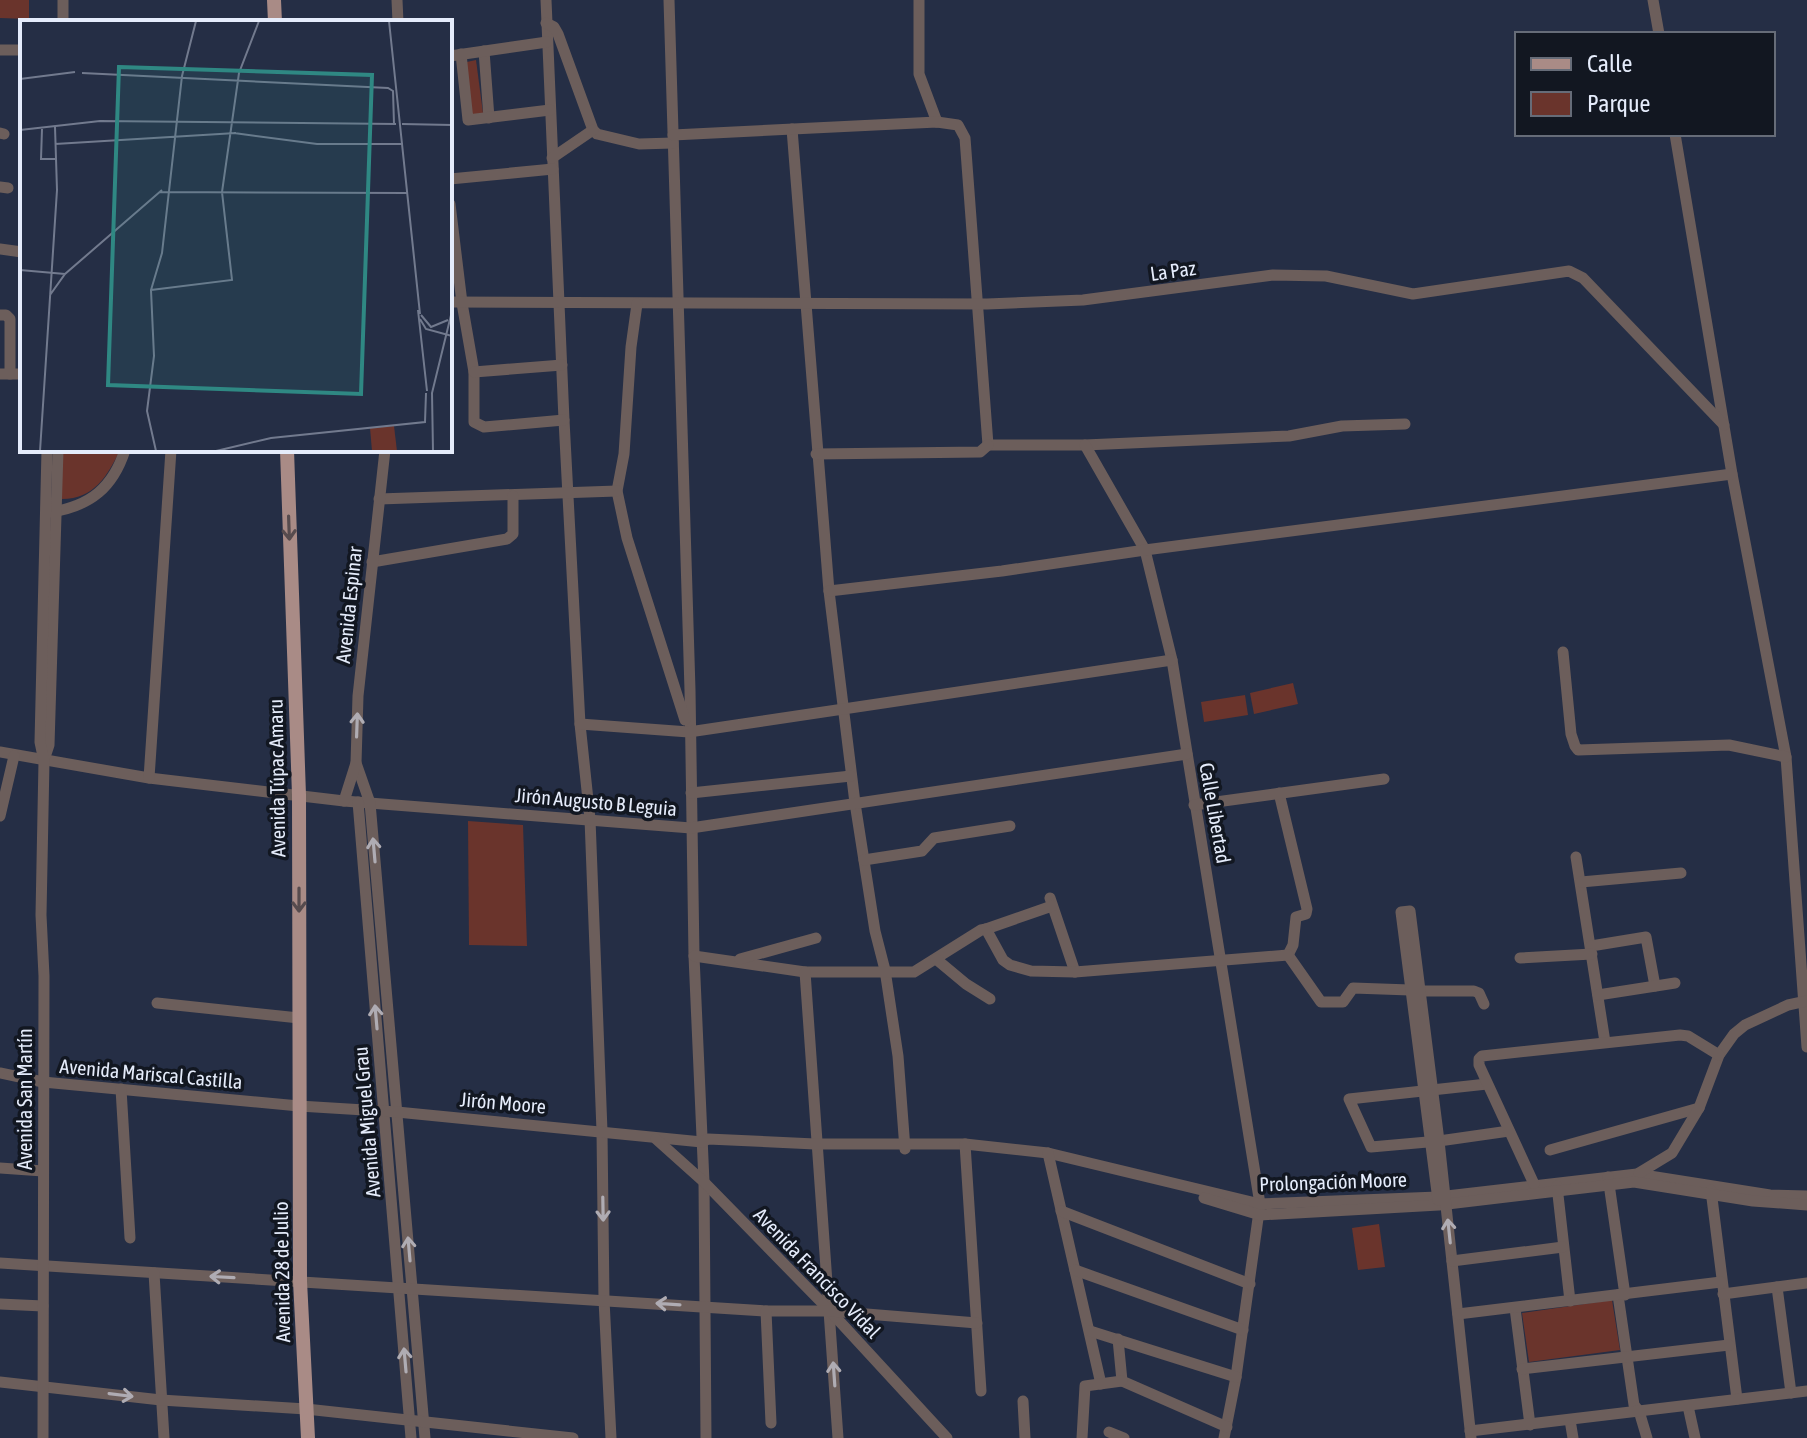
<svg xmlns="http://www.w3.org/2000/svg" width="1807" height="1438" font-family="'Asap Condensed',sans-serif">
<rect width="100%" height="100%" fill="#252e45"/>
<g fill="#6a342c">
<polygon points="0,0 29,0 29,19 0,18"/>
<polygon points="476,60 483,113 469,116 462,63"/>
<path d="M 62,450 L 120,450 C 107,477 93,500 60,499 Z"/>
<polygon points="1293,683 1298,704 1254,714 1250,693"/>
<polygon points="1245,695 1248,715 1204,722 1201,702"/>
<polygon points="468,821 523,825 527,946 469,945"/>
<polygon points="1379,1224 1385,1267 1358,1270 1352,1228"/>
<polygon points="1612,1300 1620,1350 1529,1362 1522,1313"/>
</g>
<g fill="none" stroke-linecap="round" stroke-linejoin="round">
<g stroke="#6c5e5b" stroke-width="11">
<polyline points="397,0 398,22"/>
<polyline points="546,0 564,420 580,724 590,819 602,1131 604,1300 611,1438"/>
<polyline points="669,0 690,690 694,956 704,1182 706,1438"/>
<polyline points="919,0 919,74 937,122"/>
<polyline points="1653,0 1659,34"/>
<polyline points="63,22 63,0"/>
<polyline points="546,23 554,27 558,34 593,130 597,134 639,144 673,143"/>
<polyline points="0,50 22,50"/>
<polyline points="484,51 489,118"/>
<polyline points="461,54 468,120 550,110"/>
<polyline points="450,56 547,42"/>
<polyline points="792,129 829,591 855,803 875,931 885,970 898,1056 905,1149"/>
<polyline points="0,133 4,134"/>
<polyline points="1675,134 1732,474 1786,757 1807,1047"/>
<polyline points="673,135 937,122 958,125 965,138 988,445"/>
<polyline points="552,158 593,130"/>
<polyline points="450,179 553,169"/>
<polyline points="0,187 8,188"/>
<polyline points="450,204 462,303 474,372 474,422 484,427 564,420"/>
<polyline points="0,249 22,252"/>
<polyline points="450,302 987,304 1083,300 1273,275 1326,276 1413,294 1569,271 1583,278 1724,425"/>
<polyline points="637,304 631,347 624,454 617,491 627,538 685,720"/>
<polyline points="0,315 6,315 10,319 10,374"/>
<polyline points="474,372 562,365"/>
<polyline points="0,374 22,374"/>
<polyline points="988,445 1085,445 1289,436 1342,426 1405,424"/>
<polyline points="1085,445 1145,550 1172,660 1260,1204 1236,1377 1224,1438"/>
<polyline points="816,454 980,452 988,445"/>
<polyline points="379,499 617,491"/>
<path d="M 51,512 C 91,506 113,487 125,450"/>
<polyline points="372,562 507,539 513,534 513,496"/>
<polyline points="829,591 1002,571 1145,550 1732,474"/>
<polyline points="1563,652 1571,734 1575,746 1578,750 1729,745 1786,757"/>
<polyline points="580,724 689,732 1172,660"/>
<polyline points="0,752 149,778 344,801 691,828 1187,754"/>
<polyline points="44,760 49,745 58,450"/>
<polyline points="356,763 370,803 425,1438"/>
<polyline points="149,778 171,450"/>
<polyline points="691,793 851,776"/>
<polyline points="1279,793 1307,909 1306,914 1296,917 1293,945 1288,955"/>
<polyline points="344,801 356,763 358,696 385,450"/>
<polyline points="358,802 411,1438"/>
<polyline points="1194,805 1384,779"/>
<polyline points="0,816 14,756"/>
<polyline points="1576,857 1605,1042"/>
<polyline points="864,860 922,851 934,838 1010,826"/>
<polyline points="1581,882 1681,873"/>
<polyline points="1050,898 1075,972"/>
<polyline points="986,929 1052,906"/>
<polyline points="1591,946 1646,937 1655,986"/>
<polyline points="1288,955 1321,1002 1343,1002 1353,988 1410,990"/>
<polyline points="694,956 805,972 914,972 981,930 986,929 1003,960 1010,965 1031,971 1075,972 1288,955"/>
<polyline points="1520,958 1592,954"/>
<polyline points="740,959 816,938"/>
<polyline points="936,959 966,984 990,999"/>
<polyline points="805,972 838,1438"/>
<polyline points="1418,991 1474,991 1479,993 1484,1004"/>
<polyline points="1598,995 1675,983"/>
<polyline points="157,1003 299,1018"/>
<polyline points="0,1073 43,1082 299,1106 397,1112 702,1142 708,1139 815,1144 965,1144 1048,1153 1260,1204 1438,1197 1637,1174 1770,1195 1807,1196"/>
<polyline points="1487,1084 1349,1099 1371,1147 1439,1141 1509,1131"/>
<polyline points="121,1089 130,1238"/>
<polyline points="656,1139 704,1182 830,1311 947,1438"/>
<polyline points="965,1144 981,1391"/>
<polyline points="1550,1150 1699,1108"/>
<polyline points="1048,1153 1101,1384"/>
<polyline points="0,1168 43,1171"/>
<polyline points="1639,1173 1672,1153 1699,1108 1719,1055 1734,1034 1745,1025 1788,1005 1807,1001"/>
<polyline points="1608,1177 1625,1295"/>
<polyline points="1534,1184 1479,1065 1479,1059 1482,1056 1680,1035 1688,1036 1719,1055"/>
<polyline points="1557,1186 1570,1301"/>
<polyline points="1711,1190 1737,1399"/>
<polyline points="1204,1198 1260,1215 1439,1205 1634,1182 1753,1201 1807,1205"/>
<polyline points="1438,1200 1401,912 1410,911 1439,1141 1471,1438"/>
<polyline points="1061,1211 1250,1284"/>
<polyline points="1452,1261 1563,1247"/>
<polyline points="0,1263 766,1311 830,1311 977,1323"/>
<polyline points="1075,1270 1243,1330"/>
<polyline points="154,1273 164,1438"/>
<polyline points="1777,1287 1791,1393"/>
<polyline points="1723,1294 1807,1283"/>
<polyline points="1618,1295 1634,1405 1639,1411 1647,1438"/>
<polyline points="0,1304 43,1306"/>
<polyline points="1515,1308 1530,1425"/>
<polyline points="766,1311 771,1423"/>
<polyline points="1458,1314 1721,1282"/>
<polyline points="1090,1331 1236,1377"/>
<polyline points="1118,1339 1122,1381 1227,1427"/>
<polyline points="1522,1369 1729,1345"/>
<polyline points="0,1382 161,1400 306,1409 573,1438"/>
<polyline points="1023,1401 1025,1438"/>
<polyline points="1688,1406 1695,1438"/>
<polyline points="1570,1420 1573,1438"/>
<polyline points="1470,1431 1807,1391"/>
<polyline points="1109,1432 1124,1438"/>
<polyline points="43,1438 44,976 41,915 44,761 40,742 47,450"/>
<polyline points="1082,1438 1085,1386 1122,1381"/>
</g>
<g stroke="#a98b86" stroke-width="14">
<polyline points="274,0 275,22"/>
<polyline points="287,450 299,795 300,1281 308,1438"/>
</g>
</g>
<defs><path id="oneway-shaft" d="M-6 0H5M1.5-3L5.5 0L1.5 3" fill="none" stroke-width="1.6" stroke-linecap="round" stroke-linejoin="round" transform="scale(2)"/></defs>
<g stroke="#564b4e">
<use href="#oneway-shaft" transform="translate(289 528) rotate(88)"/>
<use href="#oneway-shaft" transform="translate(299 900) rotate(90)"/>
</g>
<g stroke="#afacb3">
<use href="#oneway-shaft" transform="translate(357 725) rotate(-88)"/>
<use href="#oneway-shaft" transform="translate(374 850) rotate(-95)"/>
<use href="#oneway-shaft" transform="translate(376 1017) rotate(-95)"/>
<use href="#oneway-shaft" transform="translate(603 1209) rotate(89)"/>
<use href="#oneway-shaft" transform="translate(1449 1231) rotate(-96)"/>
<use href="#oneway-shaft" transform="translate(409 1249) rotate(-95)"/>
<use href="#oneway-shaft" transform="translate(222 1277) rotate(-177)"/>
<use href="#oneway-shaft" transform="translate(668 1304) rotate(-176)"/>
<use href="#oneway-shaft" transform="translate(405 1360) rotate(-95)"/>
<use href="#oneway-shaft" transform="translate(834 1374) rotate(-94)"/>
<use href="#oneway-shaft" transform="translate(121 1395) rotate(7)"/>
</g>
<g text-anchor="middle" stroke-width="7" stroke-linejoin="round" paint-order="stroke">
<g font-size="20" fill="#e5ecfb" stroke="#121721">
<text transform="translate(1173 271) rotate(-8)" y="7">La Paz</text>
<text transform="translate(349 605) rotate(-84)" y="7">Avenida Espinar</text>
<text transform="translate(277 778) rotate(-91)" y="7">Avenida Túpac Amaru</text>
<text transform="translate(596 802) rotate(5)" y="7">Jirón Augusto B Leguia</text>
<text transform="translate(1215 813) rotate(80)" y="7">Calle Libertad</text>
<text transform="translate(151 1074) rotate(5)" y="7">Avenida Mariscal Castilla</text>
<text transform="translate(25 1099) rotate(-90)" y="7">Avenida San Martín</text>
<text transform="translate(503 1103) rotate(5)" y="7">Jirón Moore</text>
<text transform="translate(367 1122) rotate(-95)" y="7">Avenida Miguel Grau</text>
<text transform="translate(1333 1182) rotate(-2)" y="7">Prolongación Moore</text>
<text transform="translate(282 1272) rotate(-91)" y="7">Avenida 28 de Julio</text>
<text transform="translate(817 1273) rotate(46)" y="7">Avenida Francisco Vidal</text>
</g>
</g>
<g transform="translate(20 20)">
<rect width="432" height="432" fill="#252e45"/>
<path d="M 374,406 L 377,431 L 352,431 L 350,408 Z" fill="#6a342c"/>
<path fill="none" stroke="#727a8e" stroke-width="2" d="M 369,1 L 400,294M 62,53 L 368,68 L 373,71 L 374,104M 0,59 L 55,52M 382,104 L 432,105M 22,109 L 21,139 L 36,139M 0,110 L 80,101 L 376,104M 214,113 L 297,124 L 383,124M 35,124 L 216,113M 140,172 L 387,173M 0,250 L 45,254M 131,270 L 212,260 L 202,172 L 219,53 L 239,1M 30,275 L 45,254 L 142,170M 398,290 L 407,371M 401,295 L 411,307 L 428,300M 400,299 L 406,309 L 432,316M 20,431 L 37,170 L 35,107M 136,431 L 127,391 L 134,336 L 131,270 L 142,233 L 162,56 L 176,1M 196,431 L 251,418 L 405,402 L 406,373M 413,431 L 412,373 L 432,291"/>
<path fill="#2f8883" fill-opacity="0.15" stroke="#2f8883" stroke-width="4" d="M 99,47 L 352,55 L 341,374 L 88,365 Z"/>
<rect width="432" height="432" fill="none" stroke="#e5ecfb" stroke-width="4"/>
</g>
<rect x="1515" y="32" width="260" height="104" fill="#121721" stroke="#666c78" stroke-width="2"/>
<rect x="1531" y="58" width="40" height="12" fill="#a98b86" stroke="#666c78" stroke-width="2"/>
<text x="1587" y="72" font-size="24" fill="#e5ecfb">Calle</text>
<rect x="1531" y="92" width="40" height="24" fill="#6a342c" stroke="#666c78" stroke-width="2"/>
<text x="1587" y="112" font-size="24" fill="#e5ecfb">Parque</text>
</svg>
